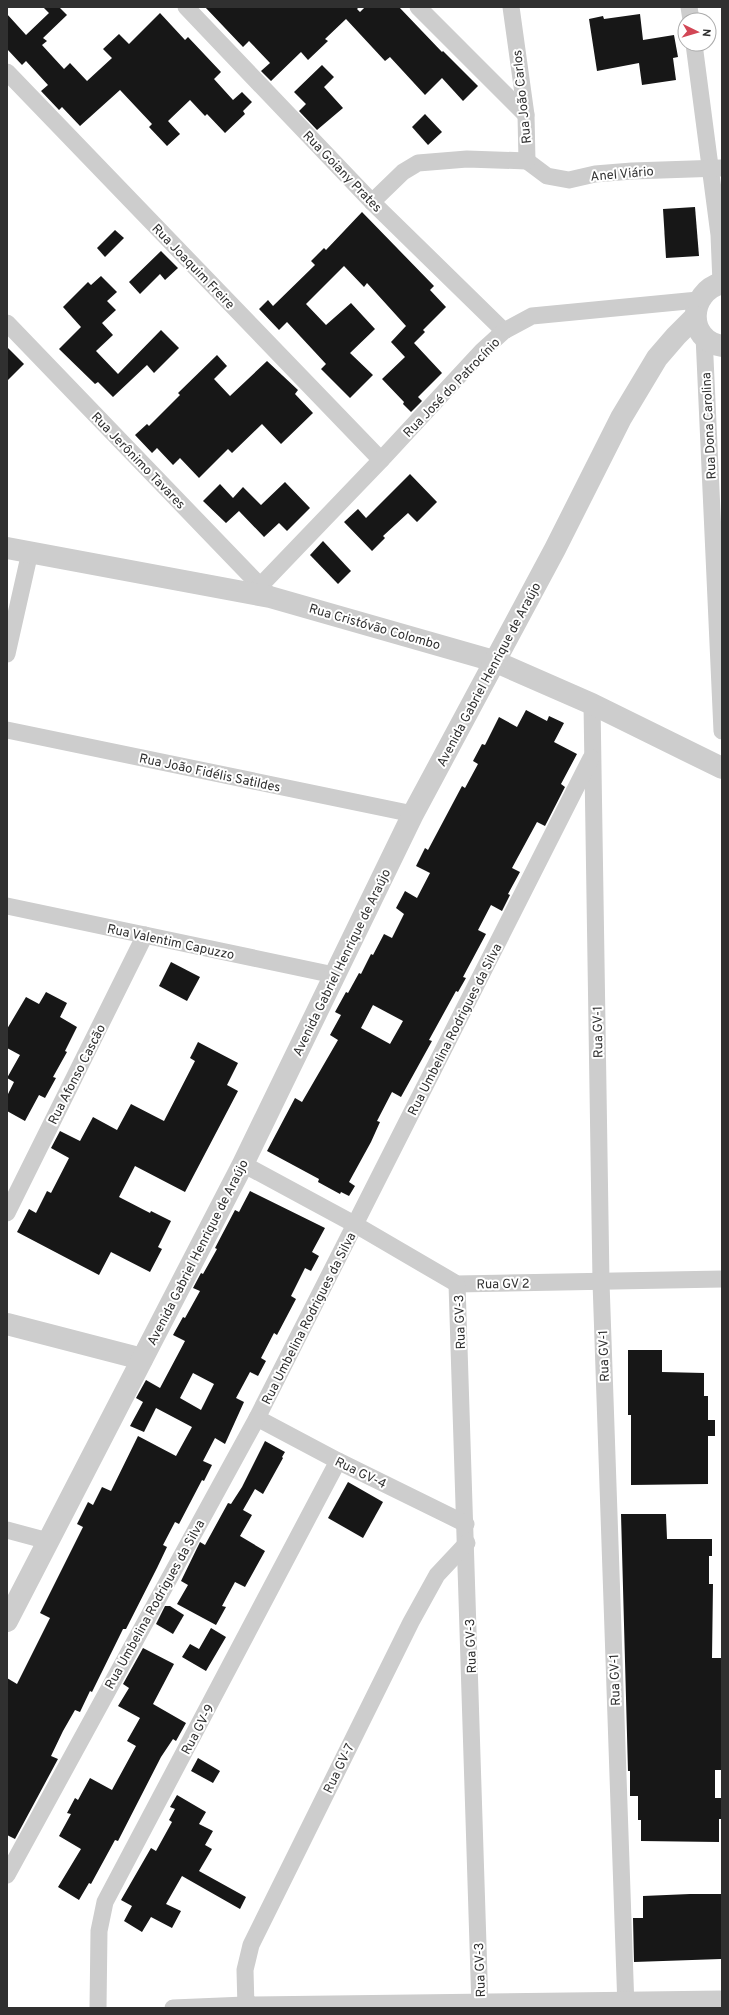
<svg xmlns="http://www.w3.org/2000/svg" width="729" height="2015" font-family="Overpass,sans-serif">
<rect width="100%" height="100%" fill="#fff"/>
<g fill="#171717" fill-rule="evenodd">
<polygon points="43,7 59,7 67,15 43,38 47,41 42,45 64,69 70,63 87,81 112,58 103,49 119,34 129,44 160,13 185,40 188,37 221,72 214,79 233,100 242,92 252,102 243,111 245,114 225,133 207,114 205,116 190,100 168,121 180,134 167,146 149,127 152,124 120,90 80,126 62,107 59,110 41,91 48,85 26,61 22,65 7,49 7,14 26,35 49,13"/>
<polygon points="205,7 359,7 357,9 360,12 365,7 399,7 442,52 443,51 478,86 463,101 442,78 425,95 390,57 385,61 346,19 325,39 328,41 308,60 301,52 271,81 261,71 270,63 249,41 243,47"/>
<polygon points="640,14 643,40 674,35 678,57 673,58 676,80 642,85 639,63 597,71 589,19 603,16 604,19"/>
<polygon points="322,65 334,77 324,87 343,108 317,130 299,111 306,104 294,92"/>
<polygon points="425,114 442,132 428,145 412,127"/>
<polygon points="695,207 699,256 666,258 663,209"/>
<polygon points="362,212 434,286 430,290 446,307 423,330 425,332 414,343 442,373 418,397 422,401 411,412 403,404 404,402 382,379 405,357 391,342 406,326 367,283 364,287 344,266 306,304 326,325 351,303 375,329 350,353 373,375 350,398 321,369 326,364 287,322 279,330 259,309 268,300 273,306 315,265 311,261 324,248 326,250"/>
<polygon points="115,230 124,238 105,257 97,248"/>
<polygon points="161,251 178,268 165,280 160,274 140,294 129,282"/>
<polygon points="101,276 117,292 107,301 116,310 102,323 113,335 96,351 118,374 161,330 179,348 154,373 147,365 113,397 98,382 95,384 59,349 81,327 63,307 88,282 91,285"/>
<polygon points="7,347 24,364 7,381"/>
<polygon points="217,355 227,366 214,379 230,396 267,361 298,390 295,394 313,413 281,444 262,424 232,453 228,449 199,478 180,458 173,465 157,448 152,453 135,435 147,424 149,426 180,395 178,393"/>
<polygon points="410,474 437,502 417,522 408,513 383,536 385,538 372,551 344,522 358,509 366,518"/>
<polygon points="285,482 310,508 287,531 279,523 264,537 239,511 226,523 203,501 220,484 233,498 243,487 261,505"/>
<polygon points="323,541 351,571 338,584 310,555"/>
<path d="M 526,710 L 547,721 L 549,716 L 564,723 L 554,742 L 577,754 L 561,784 L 565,787 L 545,826 L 537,822 L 512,868 L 520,872 L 508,894 L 510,895 L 502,911 L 491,905 L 478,930 L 486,934 L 463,977 L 466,978 L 458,992 L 456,991 L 429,1040 L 432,1041 L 401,1097 L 392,1092 L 377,1121 L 380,1122 L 371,1142 L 349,1182 L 355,1186 L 349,1196 L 341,1192 L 340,1194 L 318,1182 L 319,1179 L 267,1151 L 295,1098 L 302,1102 L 338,1040 L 330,1035 L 341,1015 L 335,1012 L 346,992 L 348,993 L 359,973 L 361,974 L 371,954 L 373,955 L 384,934 L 392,938 L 404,914 L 396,908 L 405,891 L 417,898 L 430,873 L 416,866 L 425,848 L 428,850 L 462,786 L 465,788 L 478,764 L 473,761 L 482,744 L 485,745 L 499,717 L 517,727 ZM 373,1005 L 403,1021 L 390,1044 L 361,1028 Z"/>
<polygon points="171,962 200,977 187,1001 159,986"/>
<polygon points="46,992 67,1003 60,1017 77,1027 65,1051 67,1052 53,1077 56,1078 45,1098 39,1095 25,1121 7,1111 7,1096 14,1082 7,1078 20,1055 7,1048 7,1029 26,997 39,1004"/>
<polygon points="198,1042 238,1063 227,1085 238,1091 185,1192 135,1166 119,1197 150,1213 151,1211 171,1221 158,1247 162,1249 150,1272 111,1252 99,1275 17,1232 29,1209 36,1213 47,1191 51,1193 69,1158 51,1148 60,1131 80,1141 93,1117 117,1130 131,1104 164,1121 195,1061 190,1058"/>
<path d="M 250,1191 L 325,1228 L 312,1252 L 319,1256 L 311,1271 L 305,1268 L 291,1296 L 296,1299 L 277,1335 L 274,1333 L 261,1358 L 266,1361 L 258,1376 L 250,1372 L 236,1398 L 244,1402 L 225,1444 L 215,1438 L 203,1461 L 212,1465 L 204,1481 L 202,1480 L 179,1524 L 175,1522 L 163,1545 L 167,1547 L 157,1568 L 126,1629 L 123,1629 L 92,1692 L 90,1691 L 80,1712 L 75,1710 L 63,1731 L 51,1756 L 58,1759 L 15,1839 L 7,1835 L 7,1678 L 17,1684 L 50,1618 L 40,1613 L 83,1527 L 77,1524 L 88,1502 L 93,1505 L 102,1487 L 111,1491 L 138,1436 L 176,1456 L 192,1427 L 156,1408 L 144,1432 L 130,1426 L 143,1402 L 136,1398 L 146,1380 L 160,1388 L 185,1341 L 173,1335 L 183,1317 L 185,1318 L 200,1291 L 193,1288 L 201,1273 L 203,1274 L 217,1249 L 215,1248 L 235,1210 L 239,1212 ZM 193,1373 L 214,1384 L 201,1410 L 180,1398 Z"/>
<polygon points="628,1350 662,1350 662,1372 704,1373 704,1396 708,1396 708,1420 715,1420 715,1436 708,1436 708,1484 631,1485 631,1415 628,1415"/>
<polygon points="265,1441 285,1452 282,1457 283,1458 263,1494 255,1489 243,1510 252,1515 240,1536 265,1551 245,1587 235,1582 222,1606 226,1607 216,1625 177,1604 188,1585 181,1581 200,1542 205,1545 228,1503 231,1504 242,1487"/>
<polygon points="348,1482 383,1502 363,1538 328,1518"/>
<polygon points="621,1514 666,1514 667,1539 712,1539 712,1556 709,1556 709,1584 713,1584 712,1658 721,1658 722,1682 722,1770 715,1770 715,1798 722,1798 722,1819 719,1819 719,1842 641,1841 641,1820 638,1820 638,1796 630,1796 630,1771 628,1771"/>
<polygon points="165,1606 170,1606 184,1615 173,1634 156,1624"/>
<polygon points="211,1628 226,1637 206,1671 182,1657 190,1644 199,1649"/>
<polygon points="143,1648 174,1664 153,1704 186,1723 176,1741 173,1739 161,1757 118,1841 115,1840 91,1884 89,1883 79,1900 58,1887 81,1849 59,1836 71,1814 67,1813 75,1798 78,1800 90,1778 112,1790 136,1746 127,1741 140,1718 118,1706 129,1688 123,1684"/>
<polygon points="198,1758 220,1771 213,1783 191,1771"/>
<polygon points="177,1795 206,1812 199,1824 213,1831 205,1845 212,1849 199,1871 246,1897 240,1909 182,1876 166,1904 181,1911 172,1928 151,1917 142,1932 124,1921 132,1906 121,1900 151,1848 156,1851 172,1822 169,1820 175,1809 170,1807"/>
<polygon points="690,1894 722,1894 721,1959 634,1962 633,1918 643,1918 643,1896"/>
</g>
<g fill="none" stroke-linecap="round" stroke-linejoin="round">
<g stroke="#cdcdcd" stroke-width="17">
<polyline points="186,7 372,202 504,331"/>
<polyline points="418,7 526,115"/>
<polyline points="511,7 526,115 527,161"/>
<polyline points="689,7 691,20"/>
<polyline points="694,44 719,235 721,283"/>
<polyline points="7,72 381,460"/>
<polyline points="527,161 547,176 569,180 595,174 632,171 721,168"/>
<polyline points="372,202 403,172 418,163 467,159 527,161"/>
<polyline points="7,323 267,593"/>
<polyline points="704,336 722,731"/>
<polyline points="260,586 381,460 482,351 504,331 532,316 698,300"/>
<polyline points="7,654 30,552"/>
<polyline points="592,704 601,1282 626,2008"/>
<polyline points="7,730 413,814"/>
<polyline points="7,906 334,975"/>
<polyline points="243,1164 356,1225 457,1284 722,1279"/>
<polyline points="7,1213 145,935"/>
<polyline points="457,1284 480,2008"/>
<polyline points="257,1418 338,1461 466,1524"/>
<polyline points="7,1530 48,1541"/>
<polyline points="7,1875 257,1418 591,758"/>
<polyline points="98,2008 99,1931 105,1902 338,1461"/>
<polyline points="173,2008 245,2005 722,1999"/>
<polyline points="246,2008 245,1970 251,1945 411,1622 437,1575 467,1543"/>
</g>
<g stroke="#cdcdcd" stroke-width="22">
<path d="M 722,283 C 688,292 686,340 722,346"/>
<polyline points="7,548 270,597 494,661 592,704 722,768"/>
<polyline points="7,1324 142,1359"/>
<polyline points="7,1621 243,1164 413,814 555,549 621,418 657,358 676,336 695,317"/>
</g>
</g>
<g text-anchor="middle" stroke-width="4" stroke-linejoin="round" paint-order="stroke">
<g font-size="13" fill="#303030" stroke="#fff">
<text transform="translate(521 97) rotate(-96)" y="5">Rua João Carlos</text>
<text transform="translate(343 171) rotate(46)" y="5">Rua Goiany Prates</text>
<text transform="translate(622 173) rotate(-5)" y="5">Anel Viário</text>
<text transform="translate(194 266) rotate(46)" y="5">Rua Joaquim Freire</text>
<text transform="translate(451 387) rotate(-46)" y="5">Rua José do Patrocínio</text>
<text transform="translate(708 426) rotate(-93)" y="5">Rua Dona Carolina</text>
<text transform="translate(139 460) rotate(46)" y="5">Rua Jerônimo Tavares</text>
<text transform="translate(375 626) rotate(16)" y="5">Rua Cristóvão Colombo</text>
<text transform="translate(488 674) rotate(-62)" y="5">Avenida Gabriel Henrique de Araújo</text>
<text transform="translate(210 772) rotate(12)" y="5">Rua João Fidélis Satildes</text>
<text transform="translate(171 941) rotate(12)" y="5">Rua Valentim Capuzzo</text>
<text transform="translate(341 962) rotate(-64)" y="5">Avenida Gabriel Henrique de Araújo</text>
<text transform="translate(454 1029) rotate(-63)" y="5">Rua Umbelina Rodrigues da Silva</text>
<text transform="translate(597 1032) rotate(-91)" y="5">Rua GV-1</text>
<text transform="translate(76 1074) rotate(-63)" y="5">Rua Afonso Cascão</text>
<text transform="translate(197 1252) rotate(-63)" y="5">Avenida Gabriel Henrique de Araújo</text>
<text transform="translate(503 1283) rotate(-1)" y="5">Rua GV 2</text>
<text transform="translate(308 1318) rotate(-63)" y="5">Rua Umbelina Rodrigues da Silva</text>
<text transform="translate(459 1322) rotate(-92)" y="5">Rua GV-3</text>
<text transform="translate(603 1356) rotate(-92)" y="5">Rua GV-1</text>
<text transform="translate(361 1472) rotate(26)" y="5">Rua GV-4</text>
<text transform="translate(154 1604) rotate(-61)" y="5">Rua Umbelina Rodrigues da Silva</text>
<text transform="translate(470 1646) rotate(-92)" y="5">Rua GV-3</text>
<text transform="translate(614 1680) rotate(-92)" y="5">Rua GV-1</text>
<text transform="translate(197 1729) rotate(-62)" y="5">Rua GV-9</text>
<text transform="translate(338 1768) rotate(-64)" y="5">Rua GV-7</text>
<text transform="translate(479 1970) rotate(-92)" y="5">Rua GV-3</text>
</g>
</g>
<rect width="729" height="2015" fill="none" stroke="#303030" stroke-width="16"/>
<g transform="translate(697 32) rotate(95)"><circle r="19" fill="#ffffff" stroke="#acacac"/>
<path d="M0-3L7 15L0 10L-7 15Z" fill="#d24655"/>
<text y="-6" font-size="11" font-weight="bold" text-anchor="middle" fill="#303030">N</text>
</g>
</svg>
